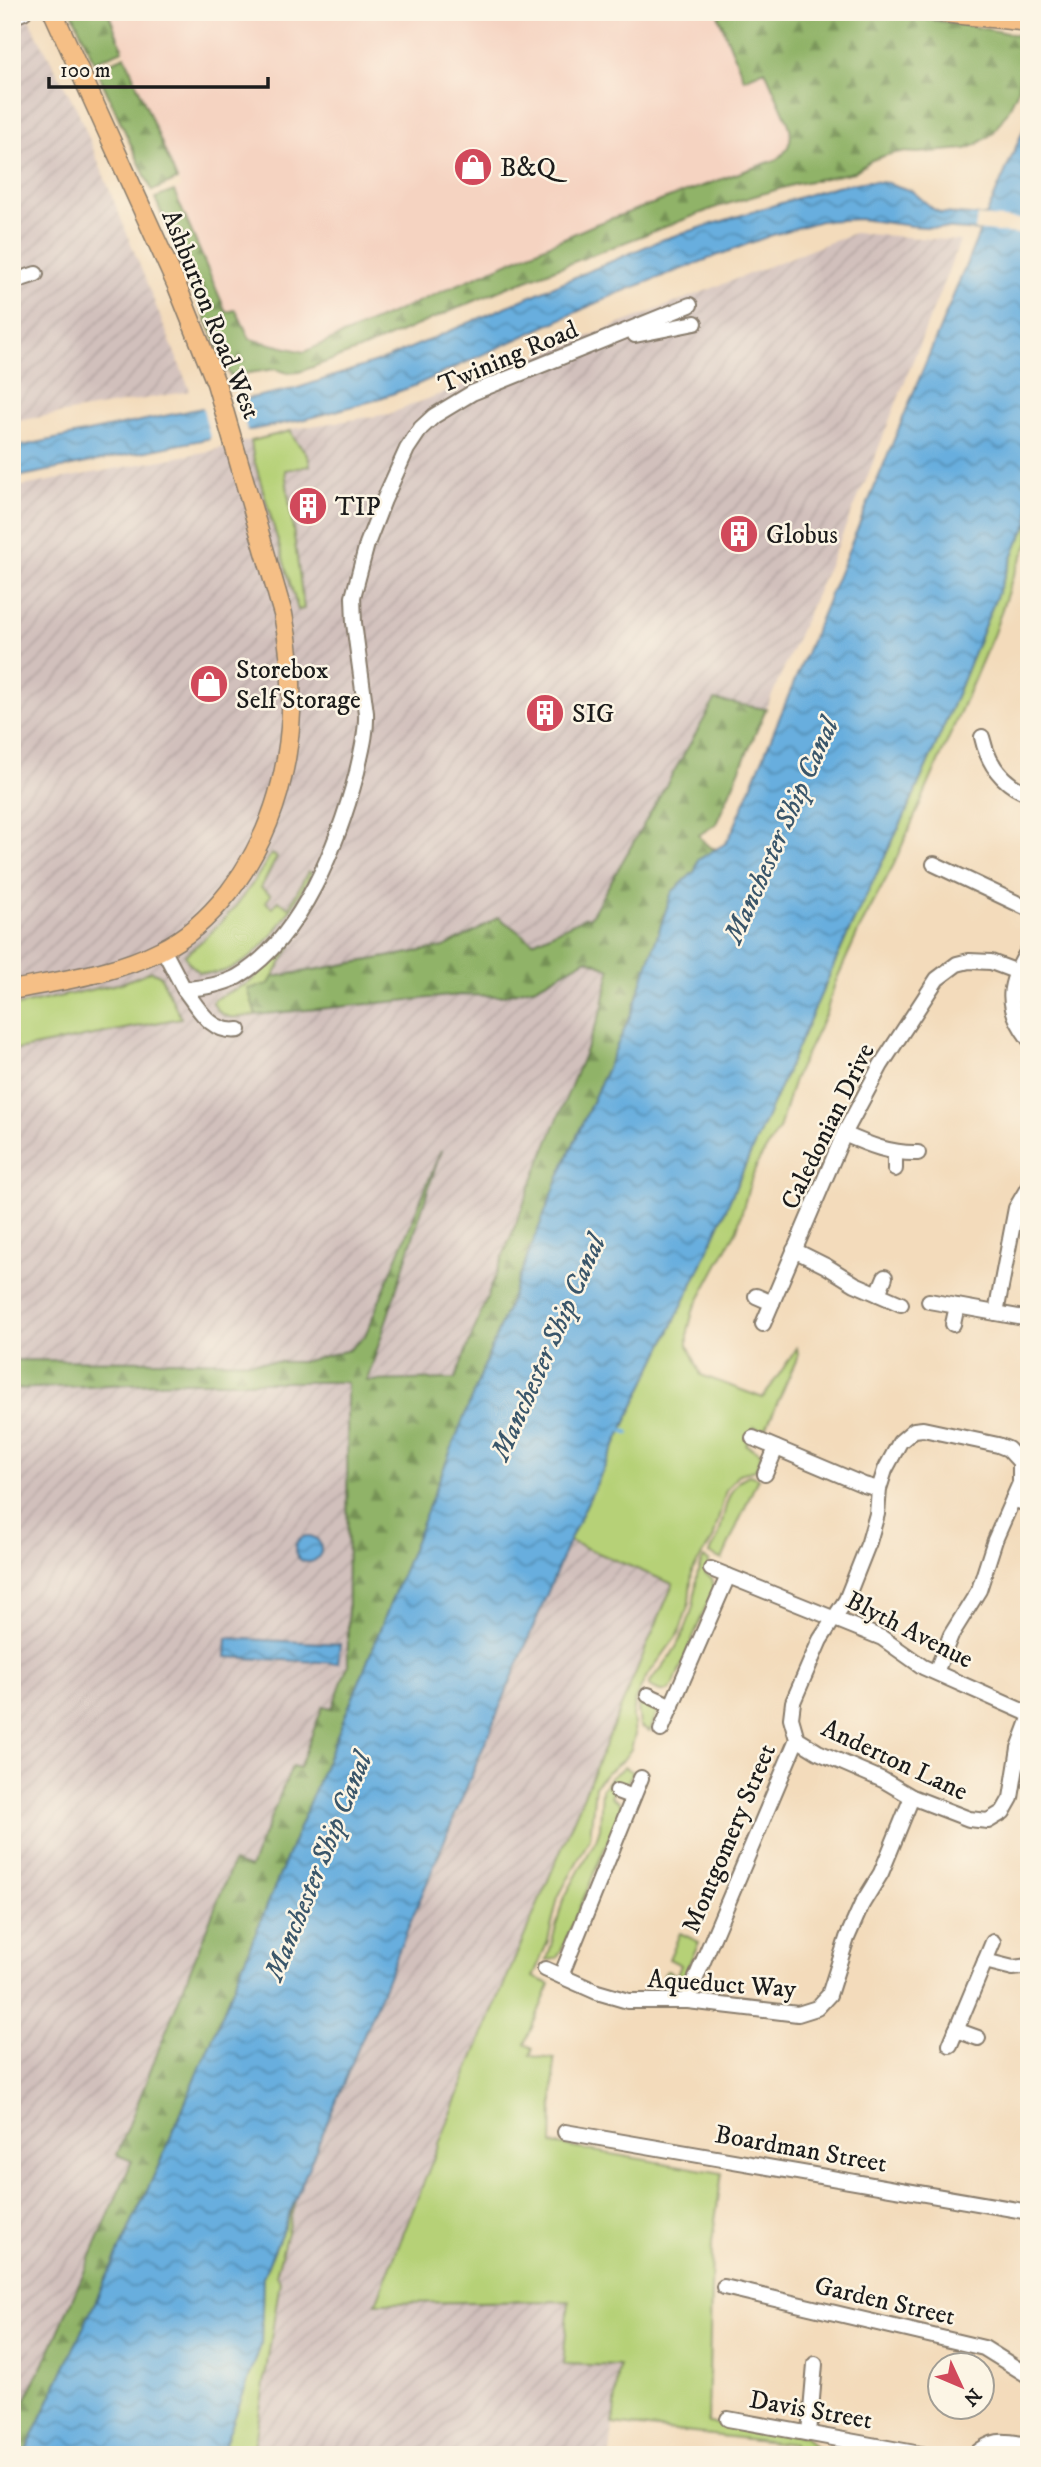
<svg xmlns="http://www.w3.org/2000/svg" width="1041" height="2467" font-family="'IM FELL DW Pica',serif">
<defs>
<pattern id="industrial-furrows" width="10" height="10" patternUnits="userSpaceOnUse" patternTransform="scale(1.75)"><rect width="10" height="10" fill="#d1c0bc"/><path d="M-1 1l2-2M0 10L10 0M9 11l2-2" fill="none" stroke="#b3a4a1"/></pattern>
<pattern id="forest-firs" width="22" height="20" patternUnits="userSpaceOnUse" patternTransform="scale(1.75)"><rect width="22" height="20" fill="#90b368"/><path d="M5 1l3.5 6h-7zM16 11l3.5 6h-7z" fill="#759155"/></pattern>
<pattern id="water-waves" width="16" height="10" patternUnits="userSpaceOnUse" patternTransform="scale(1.75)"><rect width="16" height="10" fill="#67aede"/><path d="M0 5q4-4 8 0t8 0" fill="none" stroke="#548db3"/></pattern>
</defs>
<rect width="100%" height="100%" fill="#fcf5e5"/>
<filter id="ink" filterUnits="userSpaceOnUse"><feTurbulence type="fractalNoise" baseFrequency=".0143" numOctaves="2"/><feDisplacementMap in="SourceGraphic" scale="14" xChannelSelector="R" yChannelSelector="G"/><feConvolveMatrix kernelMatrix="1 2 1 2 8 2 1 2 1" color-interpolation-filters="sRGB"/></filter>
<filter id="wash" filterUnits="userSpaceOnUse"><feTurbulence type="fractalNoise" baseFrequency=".00686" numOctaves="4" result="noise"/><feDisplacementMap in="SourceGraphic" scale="28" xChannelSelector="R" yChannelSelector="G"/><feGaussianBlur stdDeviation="1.57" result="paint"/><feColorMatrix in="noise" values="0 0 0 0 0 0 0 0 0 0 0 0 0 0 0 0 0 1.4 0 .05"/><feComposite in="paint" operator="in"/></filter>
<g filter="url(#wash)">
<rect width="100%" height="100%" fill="#f3dbbb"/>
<polygon fill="#f5d3c1" points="108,12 719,12 719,18 745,79 765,70 788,122 791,137 784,154 765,165 596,224 304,352 250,339 236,310 226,313 178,203 174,191 181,188"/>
<g fill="url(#industrial-furrows)">
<polygon points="12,12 25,12 78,111 190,391 12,422"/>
<polygon points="854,233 960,241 866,480 766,709 715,700 610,969 602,1010 540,1162 455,1379 347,1382 348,1665 331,1709 322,1706 298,1769 292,1767 250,1869 233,1863 117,2155 132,2161 50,2351 12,2426 12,488 210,451 292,429 389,414"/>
<polygon points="569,1541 673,1583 476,2051 376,2302 569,2301 619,2366 610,2455 221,2455 263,2277"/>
</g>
<g fill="#b6d177" stroke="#69764a" stroke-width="2">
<path d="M 291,431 C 296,449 308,445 310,466 L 285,470 L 304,609 L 298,610 L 253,456 L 251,441 Z"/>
<polygon points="1029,522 1029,543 1013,576 994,633 960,712 894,864 859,930 835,983 826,1013 794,1079 779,1129 758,1162 751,1180 737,1229 693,1311 688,1331 688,1345 701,1375 763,1398 797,1348 798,1356 765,1431 754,1427 746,1445 761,1453 756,1470 739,1474 726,1490 713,1539 692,1571 689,1603 679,1633 645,1679 635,1700 633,1716 635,1735 631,1749 623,1760 606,1773 595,1786 590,1838 558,1897 548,1941 533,1977 550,1984 525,2044 533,2048 530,2056 554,2059 552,2144 722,2173 712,2242 708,2423 805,2436 814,2446 817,2455 793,2455 793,2444 613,2424 619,2366 563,2364 569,2301 376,2303 476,2051 673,1584 569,1541 699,1270 849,931 905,815 944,726 1018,543"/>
<path d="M 271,854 L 277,857 L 261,888 L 271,895 L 266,902 L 272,908 L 278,901 L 289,907 L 308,871 L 312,873 C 291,910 251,983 199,972 L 188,962 L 185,955 C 223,925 247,896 271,854 Z"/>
<path d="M 299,928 L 301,928 L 269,984 L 249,989 L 256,1015 C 238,1017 223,1023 213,1003 L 214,999 L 249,983 L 274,959 Z"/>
<polygon points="151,971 160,975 181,1018 12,1051 12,1007 122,983"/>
<path d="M 749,1475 L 758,1478 L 722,1560 L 710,1554 C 712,1547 717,1541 719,1534 C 725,1514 726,1484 749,1475 Z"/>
<path d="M 704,1558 L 709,1561 L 705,1573 L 712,1578 L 714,1587 L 673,1686 L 668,1691 L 660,1691 L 649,1686 L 649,1683 C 670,1660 685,1637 693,1606 C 697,1589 694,1573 704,1558 Z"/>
<polygon points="641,1702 653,1707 657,1713 650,1731 640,1726 638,1709"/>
<polygon points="624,1767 633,1772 627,1783 617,1782 611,1797 620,1802 621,1810 562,1949 557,1958 547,1961 563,1900 596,1840 600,1828 602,1789 611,1777"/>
<polygon points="680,1933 699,1942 678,1989 662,1991 667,1977 664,1975 667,1971 677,1975 681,1965 669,1959"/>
<polygon points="295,2201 276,2275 280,2281 253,2455 221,2455 261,2345 263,2277"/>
</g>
<g fill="url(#forest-firs)" stroke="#566842" stroke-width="2">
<polygon points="72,12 108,12 123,50 94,62"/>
<path d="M 719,12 L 868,12 L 956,23 L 1027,37 L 1017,92 L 1008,111 L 993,133 L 976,145 L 966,149 L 918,153 L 900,152 L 887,155 L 872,160 L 854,172 L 796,184 L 717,207 L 503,289 L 359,350 L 299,372 L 288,373 L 275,369 L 230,376 L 155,198 L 174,191 L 226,312 L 236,310 L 250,339 L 304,352 L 596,224 L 778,159 C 790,149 794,137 788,122 L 765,70 L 744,79 L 719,18 Z"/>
<polygon points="125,56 177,180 152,191 96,68"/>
<path d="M 715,700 L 766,709 L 716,824 L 699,835 C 705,844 709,849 719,849 L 698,860 L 695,871 L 672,892 L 632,1012 L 561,1172 L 364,1670 L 210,2044 L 158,2167 L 24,2455 L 12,2455 L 12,2426 L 50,2351 L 132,2161 L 117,2155 L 233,1862 L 250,1868 L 292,1766 L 299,1768 L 323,1706 L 332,1708 L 348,1665 L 347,1382 L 182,1382 L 12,1389 L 12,1360 L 301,1362 L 349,1350 L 365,1336 L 441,1150 L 367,1381 L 455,1379 L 540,1162 L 602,1010 L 610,969 L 587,959 L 536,987 L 500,996 L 461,995 L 256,1015 L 248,989 L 269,984 L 273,977 L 444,947 L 476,931 L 498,917 L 533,942 L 586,917 L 590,918 Z"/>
</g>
<g fill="url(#water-waves)" stroke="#42657d" stroke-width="2">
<polygon points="1029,117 1029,522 1018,543 944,726 905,815 849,931 699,1270 569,1541 263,2277 261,2345 221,2455 24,2455 158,2167 210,2044 364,1670 561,1172 632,1012 672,892 695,871 698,860 726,843 734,828 980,231 912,226 860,219 820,221 769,236 618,293 414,386 372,401 306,419 12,478 12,448 298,388 385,359 661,240 836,186 869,181 888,183 912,191 933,209 941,213 986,216"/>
<circle cx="308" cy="1549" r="13"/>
<polygon points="227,1638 340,1644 338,1663 226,1657"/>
</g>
<g fill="#f3dbbb">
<polygon points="977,216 1029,220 1029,235 975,230"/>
<polygon points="239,397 248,435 211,442 202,404"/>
</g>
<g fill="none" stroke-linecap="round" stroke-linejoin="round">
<polyline stroke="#67aede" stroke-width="4.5" points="622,1430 628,1433"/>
</g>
</g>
<g filter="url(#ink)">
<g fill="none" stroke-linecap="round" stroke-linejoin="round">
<g stroke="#887c6c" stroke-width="18">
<g id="minor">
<polyline points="12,17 24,12"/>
<polyline points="12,282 36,274"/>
<polyline points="635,335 695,323"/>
<path d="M 982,737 C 988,764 1002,784 1029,794"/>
<polyline points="934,864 1029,909"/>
<path d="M 163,949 L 184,989 C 201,988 221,985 237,977 C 302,939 339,841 357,772 C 361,753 367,733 366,713 L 354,623 L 353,597 L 367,544 L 384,500 L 407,449 L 421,428 L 434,416 L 472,393 L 690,305"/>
<path d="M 1029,949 C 1008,983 1003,1005 1029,1039"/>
<path d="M 184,989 C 199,1009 211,1034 239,1030"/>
<path d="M 844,1134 C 869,1145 891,1154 918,1153"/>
<polyline points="895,1153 895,1169"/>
<polyline points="794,1250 826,1266 855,1284 901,1304"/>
<polyline points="878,1294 885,1277"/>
<polyline points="756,1296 772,1303"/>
<polyline points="929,1301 1029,1319"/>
<polyline points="996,1313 1016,1208 1029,1186"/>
<polyline points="763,1324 844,1134 881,1065 937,979 957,964 969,961 991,962 1015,971"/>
<polyline points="953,1324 957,1306"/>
<polyline points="753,1438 864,1485 879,1489"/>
<polyline points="765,1474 776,1448"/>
<polyline points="1013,1499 1029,1505"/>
<polyline points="711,1569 882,1638 923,1667 1029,1714"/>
<polyline points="648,1695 672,1706"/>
<polyline points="661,1730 728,1576"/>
<polyline points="797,1739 818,1752 883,1780 912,1797 969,1819 988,1821 1003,1812 1011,1798 1019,1748 1029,1721"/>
<polyline points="617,1791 633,1797"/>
<polyline points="985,1961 1013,1968 1029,1966"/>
<polyline points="545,1969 597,1992 628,2001 688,2001 798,2014 817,2008 829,1995 847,1938 862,1904 881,1873 912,1797"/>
<polyline points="561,1976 641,1778"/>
<polyline points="688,2001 696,1978 797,1739 791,1718 793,1702 820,1640 846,1600 869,1542 877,1514 879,1489 885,1470 900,1442 914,1430 923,1429 998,1445 1008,1449 1020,1462 1020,1483 995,1540 979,1590 951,1635 936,1672"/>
<polyline points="956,2030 978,2038"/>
<polyline points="950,2045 993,1942"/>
<polyline points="565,2132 1029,2212"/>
<polyline points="724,2287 984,2348 1029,2376"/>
<polyline points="728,2419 926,2455"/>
<polyline points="809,2433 815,2364"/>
<path d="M 974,2455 C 995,2437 1004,2441 1029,2445"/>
</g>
</g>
<g stroke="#887c6c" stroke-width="21">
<g id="major">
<polyline points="934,12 1029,22"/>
<path d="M 12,990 C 63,980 114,974 161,950 C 188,937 210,916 229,892 C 290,812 302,710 283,614 L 216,383 L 177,286 L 53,12"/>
</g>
</g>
<use href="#minor" stroke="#fff" stroke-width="14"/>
<use href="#major" stroke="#f5bf86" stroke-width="18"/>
</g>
</g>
<defs>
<g id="shop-disc" transform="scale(2.0125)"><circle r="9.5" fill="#d1495b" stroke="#fcf5e5"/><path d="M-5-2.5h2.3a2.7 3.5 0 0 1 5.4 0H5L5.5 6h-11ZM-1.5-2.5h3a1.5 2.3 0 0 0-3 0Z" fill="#fff"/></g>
<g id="building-disc" transform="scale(2.0125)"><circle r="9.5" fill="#d1495b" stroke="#fcf5e5"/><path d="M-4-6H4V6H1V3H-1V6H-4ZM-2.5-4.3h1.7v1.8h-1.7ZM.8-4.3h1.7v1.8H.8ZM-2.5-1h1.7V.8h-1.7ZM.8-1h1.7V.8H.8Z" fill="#fff"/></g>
</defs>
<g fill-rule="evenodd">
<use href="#shop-disc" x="473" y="167"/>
<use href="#building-disc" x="308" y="506"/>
<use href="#building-disc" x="739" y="534"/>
<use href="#shop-disc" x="209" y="684"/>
<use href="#building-disc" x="545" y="713"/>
</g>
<g text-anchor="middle" stroke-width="5" stroke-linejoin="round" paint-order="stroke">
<g font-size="26" fill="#1c1c1c" stroke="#fcf5e5" text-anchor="start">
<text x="500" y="176">B&amp;Q</text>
<text x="335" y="515">TIP</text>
<text x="766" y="543">Globus</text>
<text x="236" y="678">Storebox<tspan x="236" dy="30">Self Storage</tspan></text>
<text x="572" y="722">SIG</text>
</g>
<g font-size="26" fill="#1c1c1c" stroke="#fcf5e5">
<text transform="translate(212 314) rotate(68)" y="9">Ashburton Road West</text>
<text transform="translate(508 356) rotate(-23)" y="9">Twining Road</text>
<text transform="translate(827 1126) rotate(-64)" y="9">Caledonian Drive</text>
<text transform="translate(910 1629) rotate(27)" y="9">Blyth Avenue</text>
<text transform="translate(895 1759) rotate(25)" y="9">Anderton Lane</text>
<text transform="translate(728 1838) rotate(-67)" y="9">Montgomery Street</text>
<text transform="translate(722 1983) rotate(4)" y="9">Aqueduct Way</text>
<text transform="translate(801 2148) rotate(10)" y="9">Boardman Street</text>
<text transform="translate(885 2300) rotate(13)" y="9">Garden Street</text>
<text transform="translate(811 2409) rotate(10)" y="9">Davis Street</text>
</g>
<g font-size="28" font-style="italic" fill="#3a566a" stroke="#fcf5e5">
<text transform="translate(780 830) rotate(-66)" y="10">Manchester Ship Canal</text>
<text transform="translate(547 1347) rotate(-66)" y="10">Manchester Ship Canal</text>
<text transform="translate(317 1866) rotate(-68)" y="10">Manchester Ship Canal</text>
</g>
</g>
<rect width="1041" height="2467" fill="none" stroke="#fcf5e5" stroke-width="42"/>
<g transform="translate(961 2386) rotate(134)"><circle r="33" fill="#fcf5e5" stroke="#a29e95" stroke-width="2"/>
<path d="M0-5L12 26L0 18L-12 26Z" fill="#d1495b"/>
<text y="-10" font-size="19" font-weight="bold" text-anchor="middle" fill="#1c1c1c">N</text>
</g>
<path d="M49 77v10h219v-10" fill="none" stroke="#1c1c1c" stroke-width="3.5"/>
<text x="60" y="77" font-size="21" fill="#1c1c1c" stroke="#fcf5e5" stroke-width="5" paint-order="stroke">100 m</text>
</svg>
